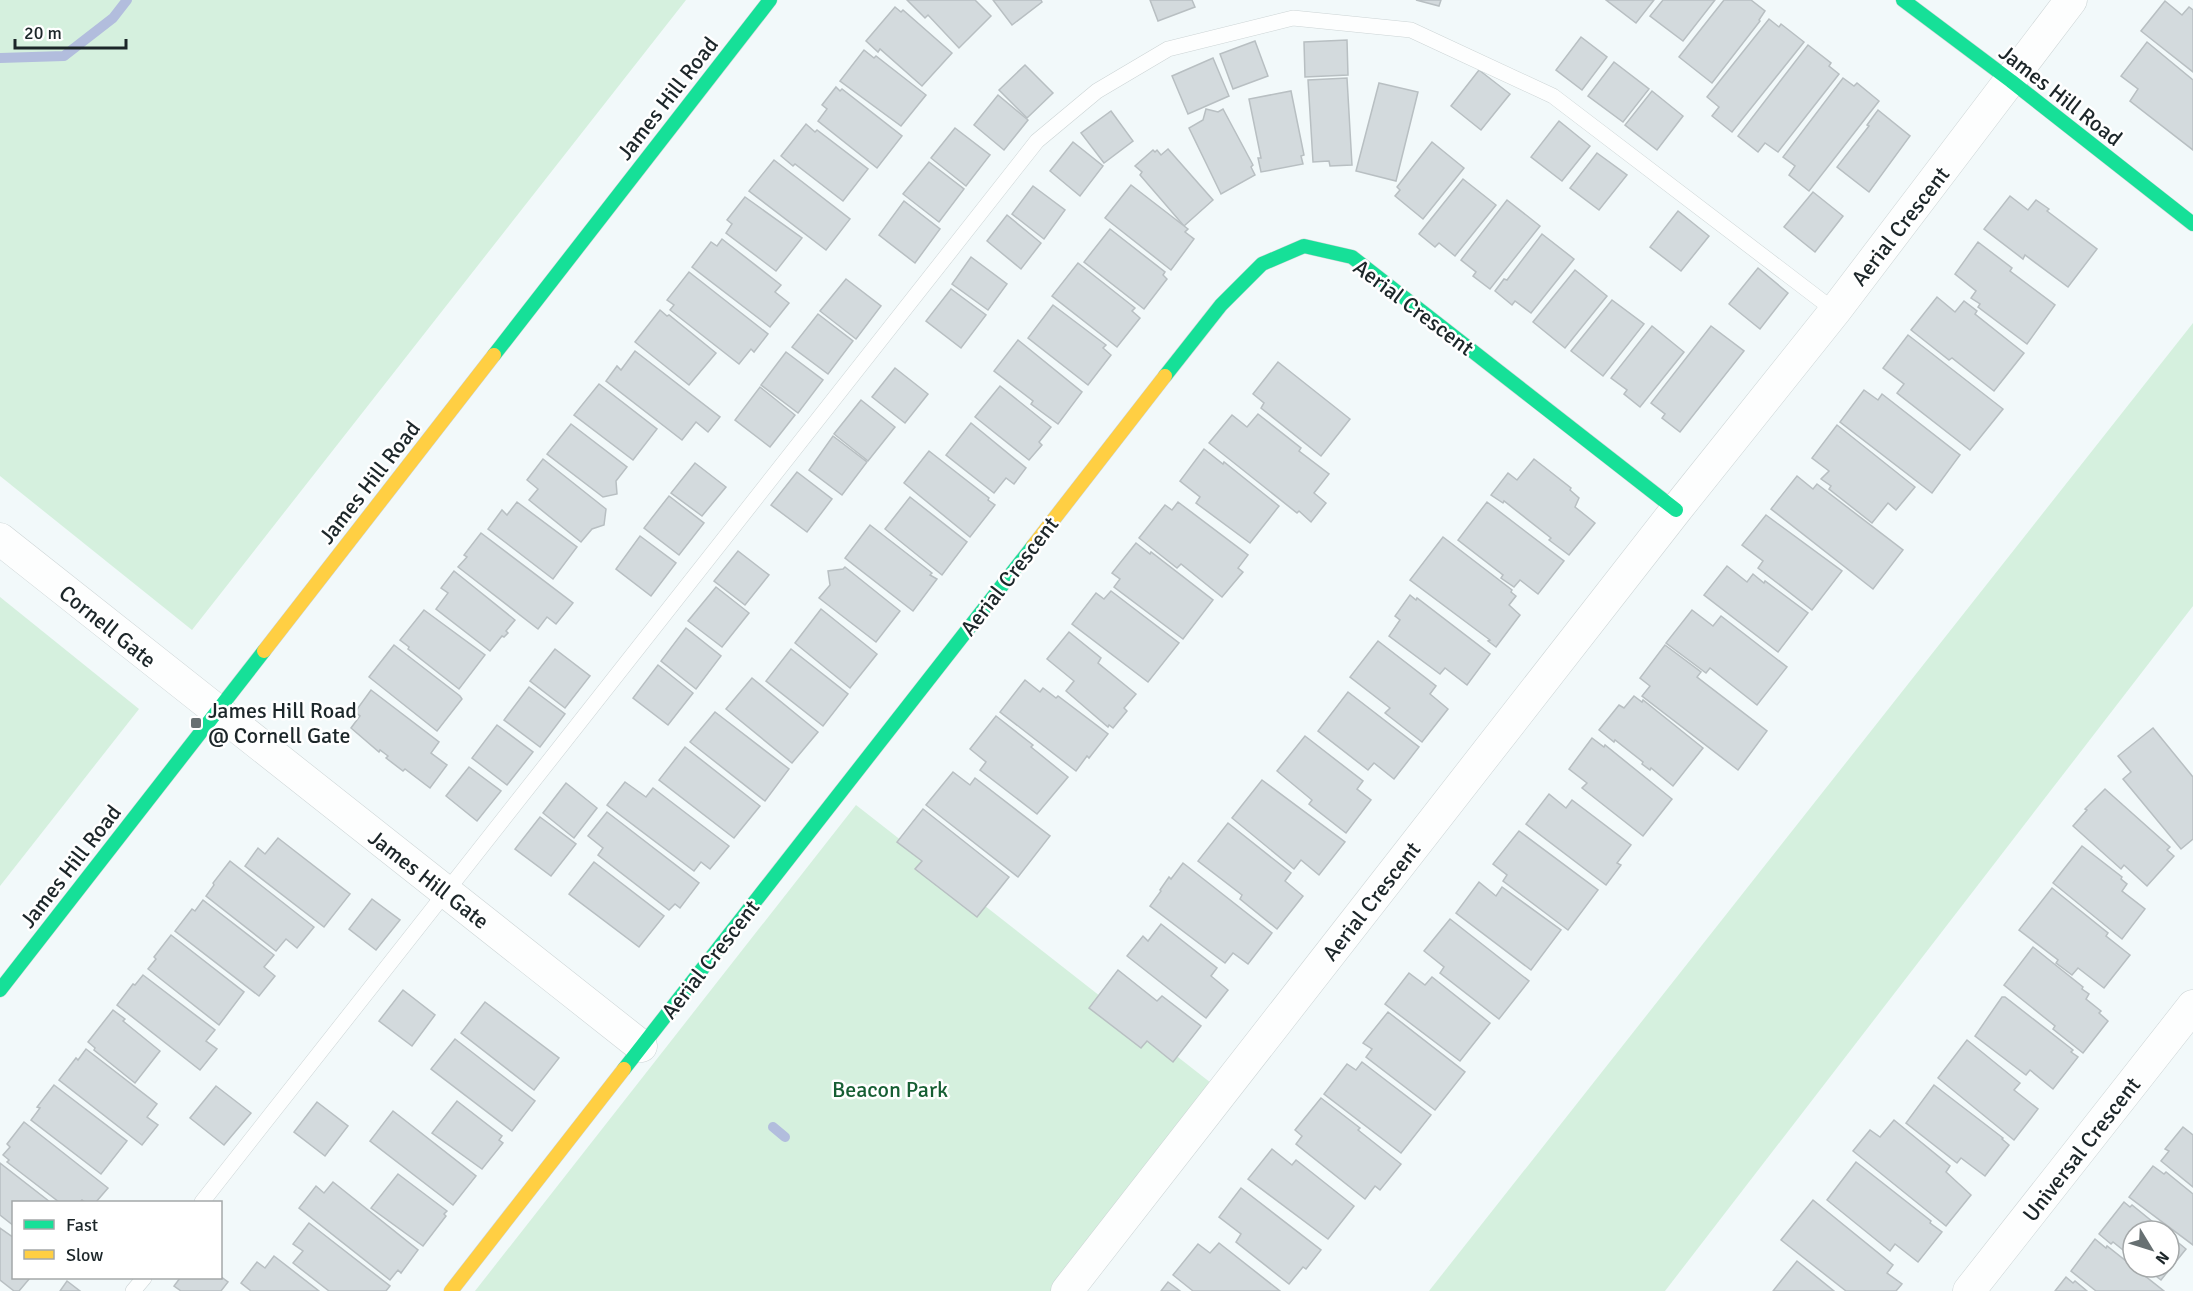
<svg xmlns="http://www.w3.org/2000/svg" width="2193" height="1291" font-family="Signika,sans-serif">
<rect width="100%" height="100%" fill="#f2f9fa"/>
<g fill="#d5f0de">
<polygon points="0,0 686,0 192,630 0,476"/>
<polygon points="2193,323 2193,606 1665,1291 1429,1291"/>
<polygon points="0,597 139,709 0,886"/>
<polygon points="856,805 1220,1090 1062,1291 475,1291"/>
</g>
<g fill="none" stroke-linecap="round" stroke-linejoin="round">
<g stroke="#b2bddd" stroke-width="10">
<polyline points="0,58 64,56 113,18 127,0"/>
<polyline points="773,1127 785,1137"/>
</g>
</g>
<g fill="#d3dadd" stroke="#b8bfc2" stroke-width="1.5">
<polygon points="907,0 975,0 991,16 959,48 928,15 925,18"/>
<polygon points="993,0 1041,0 1042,2 1012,25"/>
<polygon points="1150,0 1192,0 1195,7 1158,21"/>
<polygon points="1416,0 1441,0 1439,6"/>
<polygon points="1606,0 1654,0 1636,23"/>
<polygon points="1663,0 1715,0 1683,41 1650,16"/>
<polygon points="1724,0 1751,0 1765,11 1759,20 1760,21 1712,83 1679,57"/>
<polygon points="2165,1 2182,15 2189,7 2193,10 2193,72 2141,31"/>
<polygon points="895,7 901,12 903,10 952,53 922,86 880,49 878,52 866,41"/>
<polygon points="1769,19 1779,27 1781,24 1804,42 1732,132 1712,116 1719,107 1707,97"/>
<polygon points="1581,37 1607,57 1582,90 1556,70"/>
<polygon points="1347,40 1348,75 1305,77 1304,42"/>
<polygon points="1255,41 1268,76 1233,89 1220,54"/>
<polygon points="2147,42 2193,80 2193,150 2130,101 2138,89 2121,76"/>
<polygon points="1808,45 1831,63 1829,66 1839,74 1778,152 1765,143 1758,152 1738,136"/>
<polygon points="864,50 874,58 876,56 926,95 901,126 840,81"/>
<polygon points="1213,58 1229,96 1188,114 1172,76"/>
<polygon points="1614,62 1649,89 1623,122 1588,96"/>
<polygon points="1025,65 1053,93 1027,118 999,90"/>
<polygon points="1479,70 1510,94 1481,130 1451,106"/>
<polygon points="1347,78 1352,165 1330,166 1329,161 1313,162 1308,80"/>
<polygon points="1843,78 1854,86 1857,83 1879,101 1809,191 1789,175 1795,166 1783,157"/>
<polygon points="1379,83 1418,92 1396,181 1356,171"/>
<polygon points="836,87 840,91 842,89 902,136 877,168 818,121 827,109 822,105"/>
<polygon points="1291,91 1304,155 1301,156 1303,164 1261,172 1258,158 1261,158 1249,99"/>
<polygon points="1652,91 1683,116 1657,150 1625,125"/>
<polygon points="998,95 1028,120 1004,150 974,125"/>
<polygon points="1206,109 1218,112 1223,109 1253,165 1251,167 1255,175 1221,194 1189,128 1203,120"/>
<polygon points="1878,110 1910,136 1869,192 1837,167 1869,126 1867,125"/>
<polygon points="1111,111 1133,141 1104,163 1081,133"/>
<polygon points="1559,121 1590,146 1562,181 1531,157"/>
<polygon points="806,124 815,132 817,130 868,169 843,201 795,164 793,166 781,156"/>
<polygon points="955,128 990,155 966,186 931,158"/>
<polygon points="1073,142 1103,166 1080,196 1050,171"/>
<polygon points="1432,142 1464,168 1423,219 1395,196 1400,190 1397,187"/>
<polygon points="1168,149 1213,200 1184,226 1140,175 1142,172 1135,166 1153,150 1155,152 1157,150 1161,155"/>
<polygon points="1597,153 1627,175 1599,210 1570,188"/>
<polygon points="774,160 850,219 826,250 749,191"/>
<polygon points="929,162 964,189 939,222 903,194"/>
<polygon points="1463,179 1496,205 1455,256 1439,243 1435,247 1419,234"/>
<polygon points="1131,185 1188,229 1185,232 1194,239 1171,270 1105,218"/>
<polygon points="1033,186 1065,210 1044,239 1012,214"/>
<polygon points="1813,192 1843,216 1815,252 1784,227"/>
<polygon points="2010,196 2028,210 2036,200 2049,209 2047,211 2097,249 2068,287 2025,255 2023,259 1984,229"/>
<polygon points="745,197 802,238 776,271 726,233 732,224 727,220"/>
<polygon points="1507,200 1540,226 1490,289 1473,276 1476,272 1461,260"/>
<polygon points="904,201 940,229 915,263 879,235"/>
<polygon points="1678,211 1709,236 1681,271 1650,247"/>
<polygon points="1007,215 1041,243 1021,269 987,241"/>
<polygon points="1110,229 1165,272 1163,275 1167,279 1144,309 1084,262"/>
<polygon points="1542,234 1574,259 1531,313 1515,301 1512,305 1495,291 1504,279 1507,280"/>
<polygon points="722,239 781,285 775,292 789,303 770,327 692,267 711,242 717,246"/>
<polygon points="1978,242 2012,268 2010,271 2055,305 2027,344 1978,307 1980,304 1971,298 1976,291 1955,274"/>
<polygon points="971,257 1007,284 988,310 952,284"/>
<polygon points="1078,263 1135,308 1132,311 1140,318 1117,347 1052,296"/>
<polygon points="1758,268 1788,293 1760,329 1729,304"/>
<polygon points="1575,270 1607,296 1565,348 1533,322"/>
<polygon points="689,272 768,334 754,352 751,349 739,364 670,310 674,305 667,300"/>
<polygon points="846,279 881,306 856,339 820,311"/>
<polygon points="951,289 986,315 961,348 926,321"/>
<polygon points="1937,297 1955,312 1964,301 1977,311 1975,314 2024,353 1994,391 1952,358 1949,360 1911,330"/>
<polygon points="1612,300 1644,324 1603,376 1571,351"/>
<polygon points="1053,305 1106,345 1103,348 1111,355 1088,385 1028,338"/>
<polygon points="660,310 667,316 669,315 716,353 689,385 635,342"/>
<polygon points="818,314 853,341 828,374 792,347"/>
<polygon points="1652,326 1684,352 1640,407 1624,394 1627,390 1611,378"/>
<polygon points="1711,326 1744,351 1680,432 1662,418 1665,414 1651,403"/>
<polygon points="1908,335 2003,409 1970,450 1897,393 1904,384 1883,368"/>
<polygon points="1018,340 1082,392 1058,424 1031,404 1033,401 994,371"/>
<polygon points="635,351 720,417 708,432 696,422 682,440 606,381 617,366 621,370"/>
<polygon points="786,352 823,380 798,413 761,385"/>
<polygon points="1278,362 1350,419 1321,456 1261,408 1264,403 1253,394"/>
<polygon points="895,368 928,394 905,423 872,397"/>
<polygon points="599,384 657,429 633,460 574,415"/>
<polygon points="1000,386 1051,427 1039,442 1042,445 1029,460 975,417"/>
<polygon points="760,387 795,415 770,447 735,420"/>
<polygon points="1864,390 1878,400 1882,394 1960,455 1932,493 1840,422"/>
<polygon points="861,400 895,427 868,461 834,434"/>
<polygon points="1258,414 1301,448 1299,451 1329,474 1314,493 1326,503 1311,522 1299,511 1297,513 1209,443 1232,415 1247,427"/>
<polygon points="971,423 1026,468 1014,484 1006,478 994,493 946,455"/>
<polygon points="571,424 627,467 616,481 617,494 603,497 547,454"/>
<polygon points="1837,425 1915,487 1896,510 1888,503 1872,523 1829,489 1831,486 1821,479 1829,471 1812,458"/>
<polygon points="833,436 867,462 842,495 809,470"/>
<polygon points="1204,449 1223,464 1224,462 1279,506 1250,543 1196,503 1200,497 1180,481"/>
<polygon points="929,451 989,498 988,500 995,505 970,537 904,483"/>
<polygon points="543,459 606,509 604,525 592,529 581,542 529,500 538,489 527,480"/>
<polygon points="1534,459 1571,488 1570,490 1579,498 1575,507 1595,523 1569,555 1549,540 1551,538 1504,501 1503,503 1491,495 1508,473 1517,480"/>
<polygon points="695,463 726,487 702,516 671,493"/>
<polygon points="797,472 832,499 807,532 771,505"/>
<polygon points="1797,476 1813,489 1817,484 1903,550 1873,589 1771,509"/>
<polygon points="669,496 704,523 679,555 644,528"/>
<polygon points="910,497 967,542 942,575 885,529"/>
<polygon points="517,502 577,547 553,579 488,529 502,510 507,515"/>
<polygon points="1178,502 1248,555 1238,568 1243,572 1222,597 1181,564 1177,568 1139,538 1165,505 1172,510"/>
<polygon points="1487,502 1564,561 1538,594 1520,580 1514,587 1501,578 1503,575 1458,540"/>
<polygon points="1766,515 1842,571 1812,610 1758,568 1763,561 1742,545"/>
<polygon points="870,525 932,573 930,575 937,579 913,611 845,558"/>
<polygon points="481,533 573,603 556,624 547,617 538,629 458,567 467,557 464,555"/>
<polygon points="640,536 676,563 651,596 616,569"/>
<polygon points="1443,537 1512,590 1511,592 1516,596 1509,605 1520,615 1496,647 1488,641 1490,640 1410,580"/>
<polygon points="1136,543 1150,554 1151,552 1213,600 1183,639 1114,587 1120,579 1112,573"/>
<polygon points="738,551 769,575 745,605 714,581"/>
<polygon points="1727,566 1747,582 1753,574 1764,583 1765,581 1808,613 1778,652 1704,595"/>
<polygon points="845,567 900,611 876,642 819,598 830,585 828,571 843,569"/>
<polygon points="454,571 515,620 506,631 508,633 504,637 502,636 490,651 436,609 448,593 441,588"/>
<polygon points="716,587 749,613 722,647 688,621"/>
<polygon points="1111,591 1179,643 1148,682 1072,624 1096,593 1104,599"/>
<polygon points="1410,595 1416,600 1417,598 1490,654 1467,685 1445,668 1440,674 1389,636 1400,620 1395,616"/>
<polygon points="821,609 877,654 850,688 795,643"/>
<polygon points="424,610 485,655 459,689 408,649 409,647 400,640"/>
<polygon points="1692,610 1713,626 1721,616 1787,667 1757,705 1710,668 1706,673 1666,643"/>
<polygon points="686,628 721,656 696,689 661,661"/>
<polygon points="1069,632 1101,658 1098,663 1136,694 1124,708 1127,711 1113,728 1109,725 1108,727 1066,691 1074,681 1047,659"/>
<polygon points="1378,641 1436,686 1430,694 1448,709 1422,742 1385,713 1390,708 1350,677"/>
<polygon points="394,645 460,696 462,699 437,731 369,677"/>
<polygon points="1665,645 1701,672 1697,677 1767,731 1738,770 1642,696 1650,686 1640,678"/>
<polygon points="555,649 590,676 565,708 530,681"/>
<polygon points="791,649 848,694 823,726 766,681"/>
<polygon points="658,665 693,693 668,725 633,698"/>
<polygon points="752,678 818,732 792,763 726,709"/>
<polygon points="1025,680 1040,692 1043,688 1056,698 1058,696 1108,734 1089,758 1087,756 1076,771 1000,712"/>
<polygon points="529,687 565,714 540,747 504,720"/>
<polygon points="371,690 439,742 431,753 447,765 430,788 405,769 403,771 386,758 388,756 380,750 379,752 351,728 360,716 355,712"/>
<polygon points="1348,692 1419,747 1394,779 1374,763 1368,770 1318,731"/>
<polygon points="1634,696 1642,702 1643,700 1703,748 1673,786 1651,768 1650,770 1642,764 1643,762 1615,740 1614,742 1599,730 1619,705 1624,708"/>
<polygon points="715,712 789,769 765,801 690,742"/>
<polygon points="996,716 1033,745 1031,747 1068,777 1037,814 980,770 986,762 970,749"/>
<polygon points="497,725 533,752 507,785 472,758"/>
<polygon points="2153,728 2193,777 2193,839 2181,849 2123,779 2131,772 2118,756"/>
<polygon points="1305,736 1363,781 1357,789 1371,800 1346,833 1309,804 1312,800 1277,771"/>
<polygon points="1592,738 1604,747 1605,745 1672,799 1643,836 1582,788 1587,783 1569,769"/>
<polygon points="685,747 760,806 734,838 659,780"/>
<polygon points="469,767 501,791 477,821 446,796"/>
<polygon points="953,772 970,785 975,778 1050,836 1018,877 926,805"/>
<polygon points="1262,780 1345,842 1319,875 1301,860 1294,869 1232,818"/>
<polygon points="625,782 646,797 653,788 729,846 710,869 701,862 694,871 607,805"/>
<polygon points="566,783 597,808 574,838 543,813"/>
<polygon points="2105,789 2170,847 2167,850 2174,856 2147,886 2124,865 2121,869 2073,826 2087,810 2085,809"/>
<polygon points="1549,794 1566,808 1572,800 1631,845 1617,863 1621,865 1606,885 1526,824"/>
<polygon points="923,809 1009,877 977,917 915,869 922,861 897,842"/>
<polygon points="607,812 699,883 680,908 675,904 669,910 598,855 603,848 588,836"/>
<polygon points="540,817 576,844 551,876 515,849"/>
<polygon points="1228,823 1291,873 1285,881 1303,896 1277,929 1240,899 1242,895 1198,861"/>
<polygon points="1519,831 1598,890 1568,930 1503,881 1507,875 1493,864"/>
<polygon points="278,838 350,894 324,927 245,866 258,848 265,854"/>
<polygon points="2082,846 2122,877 2121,879 2127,884 2122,891 2145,909 2122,939 2053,883"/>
<polygon points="230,861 314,927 297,948 286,939 276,951 206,896 214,885 213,883"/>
<polygon points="594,862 664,916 639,947 569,894"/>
<polygon points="1183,863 1272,933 1248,964 1233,953 1225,963 1150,906 1161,891 1160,890 1169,877 1171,879"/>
<polygon points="1479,882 1496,896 1502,887 1561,930 1531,970 1456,913"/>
<polygon points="2052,888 2108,933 2106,936 2130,955 2104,988 2078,968 2072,975 2056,963 2058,960 2019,930"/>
<polygon points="372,899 400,920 376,950 349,929"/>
<polygon points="203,900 274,955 264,967 275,976 259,996 175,931 192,909 195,911"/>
<polygon points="1450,919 1529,981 1499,1019 1440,973 1444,967 1424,951"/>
<polygon points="1161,924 1217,968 1211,976 1228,990 1206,1018 1127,956 1143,936 1148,941"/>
<polygon points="171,935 244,992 219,1025 148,969 156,959 154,957"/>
<polygon points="2033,947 2083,987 2082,989 2089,994 2086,999 2101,1011 2099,1013 2108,1021 2083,1053 2053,1029 2055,1026 2004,985"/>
<polygon points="1118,970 1157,1001 1162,996 1201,1026 1173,1062 1147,1041 1141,1048 1089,1008"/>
<polygon points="1409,973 1425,985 1432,977 1490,1023 1460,1061 1385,1004"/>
<polygon points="143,975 215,1030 206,1041 217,1049 200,1070 117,1005 133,984 135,985"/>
<polygon points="403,990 435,1015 412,1046 379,1021"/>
<polygon points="2002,997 2005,997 2073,1050 2071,1052 2078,1057 2053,1089 2030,1070 2026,1075 1975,1036"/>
<polygon points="485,1002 559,1058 534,1090 461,1033"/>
<polygon points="113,1010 125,1019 123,1021 160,1051 135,1083 94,1050 95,1048 88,1042"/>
<polygon points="1388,1012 1465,1072 1435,1110 1366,1057 1372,1049 1363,1043"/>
<polygon points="455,1039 535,1101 512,1131 431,1069"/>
<polygon points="1967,1040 2020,1083 2014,1090 2038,1109 2014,1140 1938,1078"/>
<polygon points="86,1049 157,1104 147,1117 158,1125 142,1145 59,1080 76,1058 78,1060"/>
<polygon points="1362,1062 1431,1115 1401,1153 1324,1094 1347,1064 1356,1070"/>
<polygon points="54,1085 127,1141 101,1174 31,1120 40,1108 37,1107"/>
<polygon points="1934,1085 2003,1138 2002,1139 2009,1145 1985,1176 1961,1158 1957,1163 1906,1123"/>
<polygon points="216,1086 251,1113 224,1145 190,1118"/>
<polygon points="1321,1098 1360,1128 1358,1130 1401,1164 1380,1190 1375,1186 1365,1199 1296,1144 1302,1136 1295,1130"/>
<polygon points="457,1101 502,1136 499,1140 503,1143 482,1169 432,1133"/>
<polygon points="317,1102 348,1126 325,1156 294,1132"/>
<polygon points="393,1111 476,1176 453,1205 370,1141"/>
<polygon points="1894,1120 1950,1166 1946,1172 1971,1195 1946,1226 1853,1151 1870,1130 1880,1137"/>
<polygon points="24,1122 108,1188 96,1202 85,1202 82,1200 80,1202 59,1202 7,1162 9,1160 3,1155 10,1147 7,1144"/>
<polygon points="2183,1127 2193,1135 2193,1187 2161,1161 2169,1151 2165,1149"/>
<polygon points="1272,1149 1292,1165 1296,1160 1354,1206 1328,1239 1248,1179"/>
<polygon points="1856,1162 1931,1221 1930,1223 1942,1232 1918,1262 1895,1244 1890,1251 1827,1200"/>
<polygon points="0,1163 50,1202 14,1202 14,1226 0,1215"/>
<polygon points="2153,1166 2164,1174 2166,1172 2193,1194 2193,1245 2129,1197"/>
<polygon points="398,1174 447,1211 444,1214 446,1216 423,1246 371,1208"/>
<polygon points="333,1182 418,1250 401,1273 398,1270 390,1280 299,1208 316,1186 324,1193"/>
<polygon points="1241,1188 1321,1250 1306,1269 1303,1267 1289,1284 1236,1242 1241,1234 1219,1217"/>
<polygon points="1813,1200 1893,1265 1887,1273 1902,1284 1896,1291 1846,1291 1781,1240"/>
<polygon points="2124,1202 2130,1207 2132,1205 2164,1231 2133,1231 2133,1258 2113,1242 2111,1244 2099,1234"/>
<polygon points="309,1223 390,1286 386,1291 329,1291 293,1263 303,1251 293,1244"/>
<polygon points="0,1228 14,1238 14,1278 30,1278 19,1291 14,1291 0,1280"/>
<polygon points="2169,1235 2186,1249 2161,1280 2144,1267 2169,1267"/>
<polygon points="2095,1239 2106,1248 2107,1246 2164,1291 2096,1291 2071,1271"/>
<polygon points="1219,1243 1280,1291 1193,1291 1173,1275 1198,1244 1210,1253"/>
<polygon points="274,1256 319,1291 251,1291 241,1283 257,1262 265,1268"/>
<polygon points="1797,1261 1834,1291 1773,1291"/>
<polygon points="220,1276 228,1282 221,1291 181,1291 174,1286 180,1278 220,1278"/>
<polygon points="2066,1277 2073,1283 2075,1281 2087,1291 2055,1291"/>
<polygon points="67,1281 80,1291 60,1291"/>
<polygon points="1168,1282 1180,1291 1161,1291"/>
</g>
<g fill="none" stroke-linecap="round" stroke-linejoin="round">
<g stroke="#ccd4d5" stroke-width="16">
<g id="lane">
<polyline points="202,1202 1037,141 1097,91 1168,49 1293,18 1411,30 1553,96 1835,311"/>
<polyline points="133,1291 144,1278"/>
</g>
</g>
<g stroke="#ccd4d5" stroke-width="33">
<g id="street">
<polyline points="0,539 641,1046"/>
<polyline points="1067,1291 1676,510 1835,311 2071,0"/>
<polyline points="1969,1291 2193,1006"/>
</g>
</g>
<g stroke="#ccd4d5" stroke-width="15">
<g id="fast">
<polyline points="1903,0 2011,81 2193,224"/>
<polyline points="494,355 770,0"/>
<polyline points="1165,376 1221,305 1262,264 1304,246 1352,257 1676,510"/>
<polyline points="0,990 264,651"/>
<polyline points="624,1069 1033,546"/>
</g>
</g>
<g stroke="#ccd4d5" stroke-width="15">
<g id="slow">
<polyline points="1033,546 1165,376"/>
<polyline points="264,651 494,355"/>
<polyline points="451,1291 624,1069"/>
</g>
</g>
<use href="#lane" stroke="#fdfefe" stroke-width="15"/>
<use href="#street" stroke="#fdfefe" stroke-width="32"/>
<use href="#fast" stroke="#16e098" stroke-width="14"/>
<use href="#slow" stroke="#ffcf43" stroke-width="14"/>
</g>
<rect fill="#677072" stroke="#fff" stroke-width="2" x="190" y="717" width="12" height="12" rx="3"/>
<g text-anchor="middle" stroke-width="5" stroke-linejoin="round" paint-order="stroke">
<g font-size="22" fill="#1c2629" stroke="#fff">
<text transform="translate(2061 95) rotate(38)" y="8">James Hill Road</text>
<text transform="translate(667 98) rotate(-52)" y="8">James Hill Road</text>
<text transform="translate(1900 226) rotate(-52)" y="8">Aerial Crescent</text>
<text transform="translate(1414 307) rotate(37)" y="8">Aerial Crescent</text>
<text transform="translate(369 482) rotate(-52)" y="8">James Hill Road</text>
<text transform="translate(1009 576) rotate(-52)" y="8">Aerial Crescent</text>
<text transform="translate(108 626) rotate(39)" y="8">Cornell Gate</text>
<text transform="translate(70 866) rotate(-52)" y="8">James Hill Road</text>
<text transform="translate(429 879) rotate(38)" y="8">James Hill Gate</text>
<text transform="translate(1371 901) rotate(-52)" y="8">Aerial Crescent</text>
<text transform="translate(710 959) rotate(-52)" y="8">Aerial Crescent</text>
<text transform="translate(2081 1149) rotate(-52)" y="8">Universal Crescent</text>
</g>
<g font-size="22" fill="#1c2629" stroke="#fff" text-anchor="start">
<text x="208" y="718">James Hill Road<tspan x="208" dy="25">@ Cornell Gate</tspan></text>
</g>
<g font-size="22" fill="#165e33" stroke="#fff">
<text x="890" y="1097">Beacon Park</text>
</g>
</g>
<rect x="12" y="1201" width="210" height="78" fill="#ffffff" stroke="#a4a8a9" stroke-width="1.5"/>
<rect x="24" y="1220" width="30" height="9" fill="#16e098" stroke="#a4a8a9" stroke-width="1.5"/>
<text x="66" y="1231" font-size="18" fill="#1c2629">Fast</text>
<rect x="24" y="1250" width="30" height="9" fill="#ffcf43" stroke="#a4a8a9" stroke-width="1.5"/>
<text x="66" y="1261" font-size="18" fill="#1c2629">Slow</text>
<g transform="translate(2151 1249) rotate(128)"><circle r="28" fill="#ffffff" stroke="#a4a8a9" stroke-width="1.5"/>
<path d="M0-4.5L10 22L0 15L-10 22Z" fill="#677072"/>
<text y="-9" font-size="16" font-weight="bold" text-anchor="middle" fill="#1c2629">N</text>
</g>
<path d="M15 39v9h111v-9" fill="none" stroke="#1c2629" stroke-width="3"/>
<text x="24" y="39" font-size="18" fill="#1c2629" stroke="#ffffff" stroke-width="4.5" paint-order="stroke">20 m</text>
</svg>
